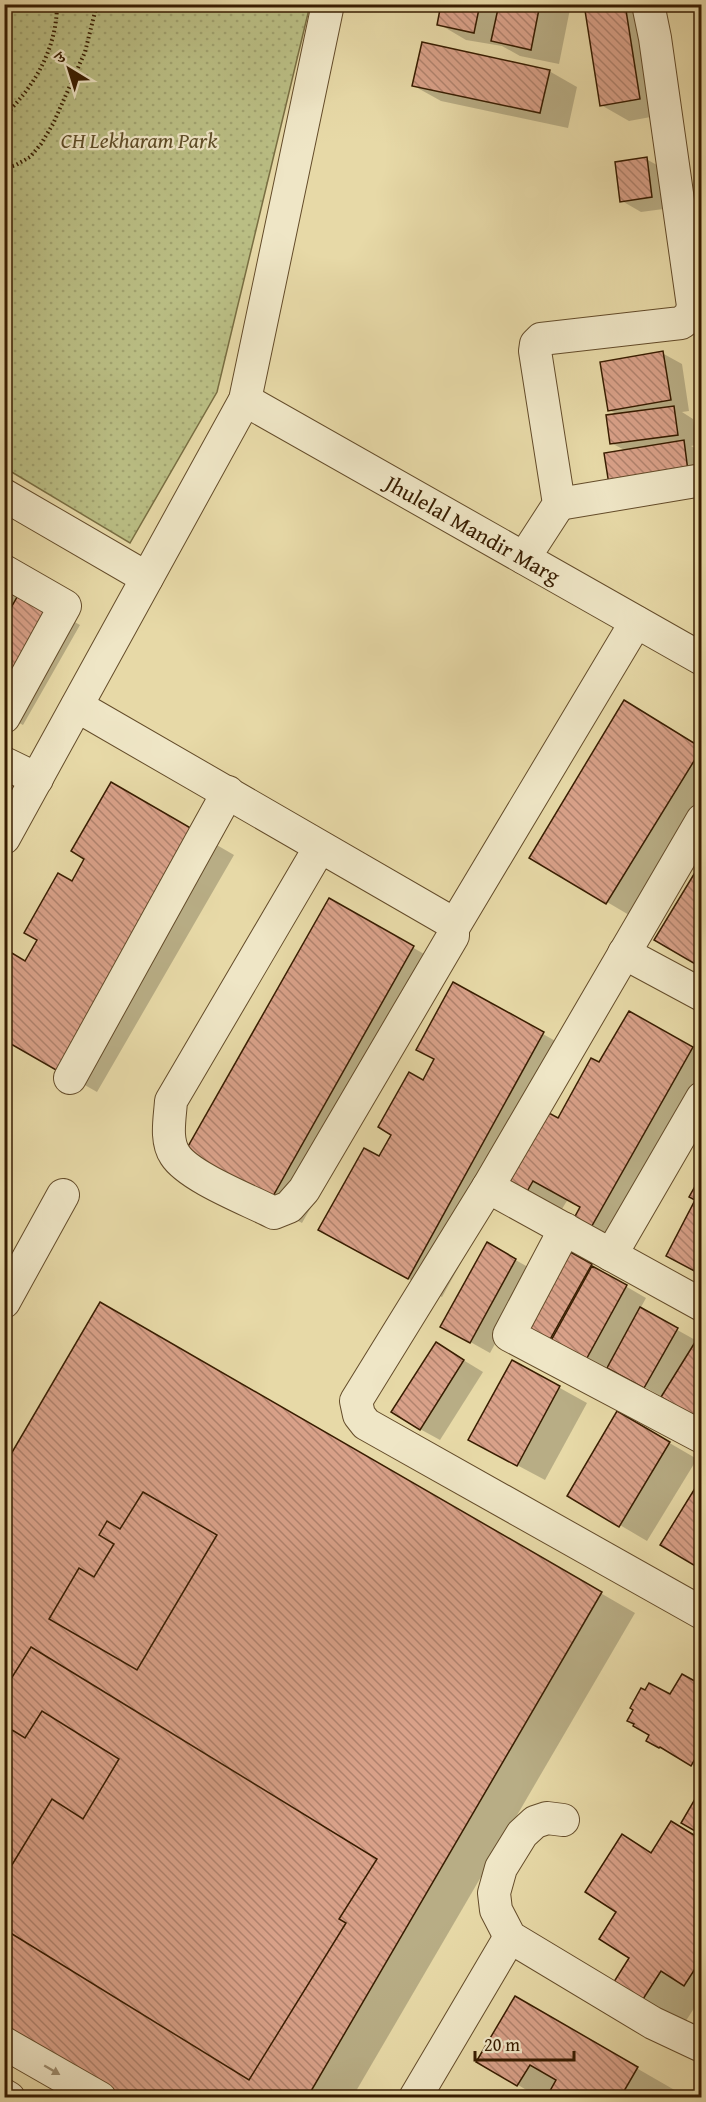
<svg xmlns="http://www.w3.org/2000/svg" width="706" height="2102" font-family="'Gentium Book Plus','Noto Serif Devanagari',serif">
<defs>
<pattern id="park-dots" width="8" height="8" patternUnits="userSpaceOnUse" patternTransform="scale(1.5)"><rect width="8" height="8" fill="#babe84"/><path d="M2 2h.1M6 6h.1" fill="none" stroke="#a1a370" stroke-width="1.8" stroke-linecap="round"/></pattern>
<pattern id="building-back-hatch" width="6" height="6" patternUnits="userSpaceOnUse" patternTransform="scale(1.5)"><rect width="6" height="6" fill="#d9a189"/><path d="M-1 5l2 2M0 0l6 6M5-1l2 2" fill="none" stroke="#b1836e"/></pattern>
</defs>
<rect width="100%" height="100%" fill="#e7d9a7"/>
<filter id="stains"><feTurbulence type="fractalNoise" baseFrequency=".00333" numOctaves="4"/><feColorMatrix values="0 0 0 0 .2 0 0 0 0 .09 0 0 0 0 .02 0 0 0 .5 -.17"/></filter>
<radialGradient id="worn" r=".72"><stop offset=".6" stop-color="#630" stop-opacity="0"/><stop offset="1" stop-color="#630" stop-opacity=".3"/></radialGradient>
<polygon fill="url(#park-dots)" stroke="#796e42" stroke-width="1.5" points="5,4 310,5 217,392 130,543 5,468"/>
<g fill="#0003">
<polygon points="443,4 571,4 559,64 520,56 502,46 466,40 439,24"/>
<polygon points="586,4 650,4 667,114 629,121 601,105"/>
<polygon points="549,71 577,87 568,128 441,101 414,86"/>
<polygon points="646,159 666,170 671,208 641,212 622,201"/>
<polygon points="662,353 682,364 689,411 682,412 693,419 696,445 691,446 702,452 702,490 611,443 618,415 609,410"/>
<polygon points="4,582 80,625 23,725 4,715 13,620 10,619 4,629"/>
<polygon points="659,722 702,748 702,822 641,922 607,902"/>
<polygon points="112,784 234,855 97,1092 4,1039 26,963 86,859"/>
<polygon points="329,900 447,967 302,1223 218,1176"/>
<polygon points="453,984 577,1053 442,1297 354,1249 379,1158 435,1059"/>
<polygon points="629,1013 702,1054 702,1112 623,1249 574,1221 582,1207 568,1199 559,1214 509,1185 600,1064"/>
<polygon points="702,1152 702,1162 697,1160"/>
<polygon points="487,1244 535,1271 490,1353 442,1326"/>
<polygon points="563,1250 646,1298 640,1309 697,1341 664,1398 607,1366 601,1377 521,1327"/>
<polygon points="101,1304 635,1613 352,2098 110,2098"/>
<polygon points="455,1355 483,1372 440,1440 420,1429"/>
<polygon points="513,1362 587,1403 545,1480 498,1455"/>
<polygon points="618,1413 697,1459 647,1541 569,1495"/>
<polygon points="702,1686 702,1770 648,1741 670,1696"/>
<polygon points="622,1836 652,1854 702,1841 702,1996 678,2033 637,2009 632,1958 618,1911"/>
<polygon points="515,1998 678,2092 675,2098 540,2098 478,2061"/>
</g>
<g fill="url(#building-back-hatch)" stroke="#381d01" stroke-width="1.5">
<polygon points="441,4 480,4 474,33 437,25"/>
<polygon points="499,4 540,4 531,50 491,41"/>
<polygon points="584,4 625,4 640,99 600,106"/>
<polygon points="422,42 550,70 540,113 412,86"/>
<polygon points="647,157 652,197 620,202 615,162"/>
<polygon points="663,351 671,400 608,411 600,362"/>
<polygon points="674,406 678,435 610,444 606,415"/>
<polygon points="684,440 689,479 610,491 604,453"/>
<polygon points="21,590 53,608 4,694 4,632 11,621 4,617 4,601 12,606"/>
<polygon points="624,700 702,748 606,904 529,858"/>
<polygon points="111,782 201,834 63,1074 4,1040 4,966 12,953 25,961 37,940 24,933 58,873 72,881 84,859 71,851"/>
<polygon points="702,861 702,968 654,940"/>
<polygon points="329,898 414,946 268,1205 182,1157"/>
<polygon points="453,982 544,1032 408,1279 318,1230 364,1148 379,1156 391,1135 378,1127 409,1072 423,1080 434,1059 416,1050"/>
<polygon points="629,1011 693,1047 589,1231 572,1222 580,1207 533,1181 525,1195 507,1186 549,1113 558,1118 591,1058 599,1062"/>
<polygon points="702,1174 702,1275 666,1256 695,1200 689,1197"/>
<polygon points="487,1242 516,1259 470,1343 440,1327"/>
<polygon points="563,1248 592,1264 548,1343 519,1327"/>
<polygon points="592,1266 627,1285 582,1367 547,1348"/>
<polygon points="100,1302 602,1592 307,2098 107,2098 4,2038 4,1466"/>
<polygon points="640,1307 678,1328 644,1388 607,1368"/>
<polygon points="702,1331 702,1422 661,1397"/>
<polygon points="436,1342 464,1360 420,1430 391,1412"/>
<polygon points="512,1360 560,1386 517,1466 468,1440"/>
<polygon points="617,1411 670,1442 619,1527 567,1496"/>
<polygon points="702,1477 702,1570 660,1545"/>
<polygon points="143,1492 217,1535 137,1670 49,1619 79,1568 94,1577 114,1544 99,1535 107,1521 120,1529"/>
<polygon points="31,1647 377,1859 339,1919 346,1923 249,2080 4,1929 4,1872 7,1873 52,1799 83,1819 119,1759 42,1711 25,1738 4,1725 4,1690"/>
<polygon points="682,1674 702,1685 702,1746 691,1766 660,1747 659,1748 646,1741 649,1735 633,1726 634,1724 627,1721 633,1710 630,1708 641,1688 645,1690 649,1683 670,1694"/>
<polygon points="702,1787 702,1835 681,1823"/>
<polygon points="671,1821 702,1840 702,1958 684,1986 661,1971 636,2010 607,1993 629,1958 599,1939 616,1912 585,1892 622,1834 651,1853"/>
<polygon points="515,1996 638,2067 620,2098 546,2098 556,2080 530,2065 517,2086 476,2062"/>
</g>
<g fill="none" stroke-linecap="round" stroke-linejoin="round">
<g stroke="#644c2a" stroke-width="34">
<g id="minor">
<path id="s1" d="M 245,400 L 702,659"/>
<polyline points="4,495 147,578"/>
<polyline points="559,504 702,480"/>
<polyline points="524,558 559,504 535,351 536,344 541,339 681,323 690,316 693,306 655,38 648,4"/>
<polyline points="4,571 65,606 4,717"/>
<path d="M 77,706 L 449,921 L 453,928 L 453,936 L 304,1190 L 289,1207 L 274,1213 C 249,1200 189,1177 175,1155 C 165,1140 170,1118 171,1101 L 320,847"/>
<polyline points="4,763 37,779"/>
<polyline points="702,820 488,1187 356,1401 359,1415 366,1424 702,1613"/>
<polyline points="4,838 245,400 328,4"/>
<polyline points="453,928 636,622"/>
<polyline points="624,953 702,995"/>
<polyline points="70,1078 228,792"/>
<polyline points="488,1187 702,1305"/>
<polyline points="565,1229 509,1335 702,1437"/>
<polyline points="611,1255 702,1098"/>
<polyline points="4,1302 63,1195"/>
<polyline points="563,1820 547,1818 535,1822 522,1834 501,1868 494,1893 496,1910 510,1937 653,2023 702,2046"/>
<polyline points="4,2043 100,2098"/>
<polyline points="4,2095 9,2098"/>
<polyline points="415,2098 510,1937"/>
</g>
</g>
<g stroke="#381d01" stroke-width="4" stroke-dasharray="1.5 3" stroke-linecap="butt">
<path d="M 4,116 C 35,86 57,48 57,4"/>
<polyline points="4,169 16,165 30,157 41,144 53,124 85,52 97,4"/>
</g>
<use href="#minor" stroke="#efe6c6" stroke-width="32"/>
</g>
<defs><path id="oneway-solid" d="M-6-.8H1V-3.2L6.5 0L1 3.2V.8H-6Z" transform="scale(1.5)"/></defs>
<use fill="#9d8c6d" href="#oneway-solid" transform="translate(52 2070) rotate(30)"/>
<g text-anchor="middle" stroke-width="4.5" stroke-linejoin="round" paint-order="stroke">
<g font-size="22" font-style="italic" fill="#5f4d28" stroke="#efe6c6">
<text x="139" y="148">CH Lekharam Park</text>
</g>
<g font-size="22" fill="#381d01" stroke="#efe6c6">
<text dy="8" stroke="none"><textPath href="#s1" startOffset="262">Jhulelal Mandir Marg</textPath></text>
</g>
</g>
<rect width="706" height="2102" fill="none" stroke="#e7d9a7" stroke-width="24"/>
<rect x="6" y="6" width="694" height="2090" fill="none" stroke="#381d01" stroke-width="3"/>
<rect x="12" y="12" width="682" height="2078" fill="none" stroke="#381d01" stroke-width="1.5"/>
<g transform="translate(69 69) rotate(322)" stroke="#efe6c6" stroke-width="4.5" paint-order="stroke">
<path d="M0-4.5L10 22L0 15L-10 22Z" fill="#381d01"/>
<text y="-9" font-size="16" font-weight="bold" text-anchor="middle" fill="#381d01">उ</text>
</g>
<path d="M475 2051v9h99v-9" fill="none" stroke="#381d01" stroke-width="3"/>
<text x="484" y="2051" font-size="18" fill="#381d01" stroke="#efe6c6" stroke-width="4.5" paint-order="stroke">20 m</text>
<rect width="100%" height="100%" filter="url(#stains)"/>
<rect width="100%" height="100%" fill="url(#worn)"/>
</svg>
